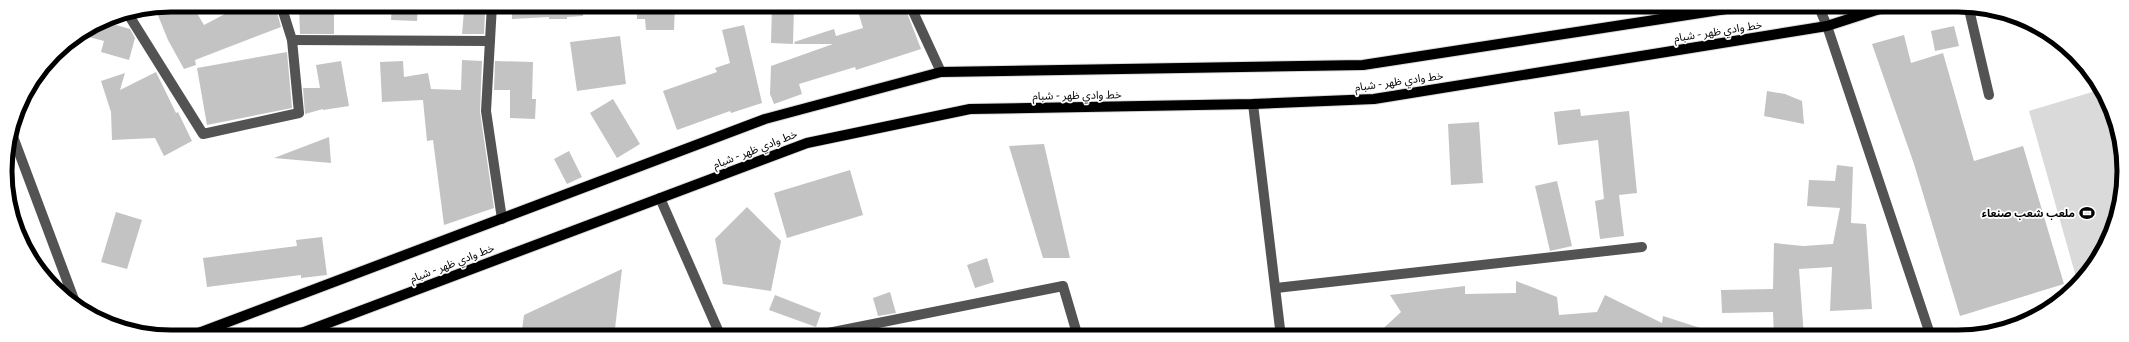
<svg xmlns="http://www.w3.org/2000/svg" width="2129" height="342" font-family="Karla,'Noto Sans Arabic',sans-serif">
<rect width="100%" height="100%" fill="#fff"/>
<polygon fill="#dadada" points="2099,90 2115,118 2124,182 2107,244 2078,284 2029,111"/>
<g fill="#c3c3c3">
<polygon points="171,5 192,5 204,25 242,5 275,5 281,27 195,60 196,65 184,69 168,40 155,8"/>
<polygon points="299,5 334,5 334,34 300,34"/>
<polygon points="392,5 418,5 417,21 391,20"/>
<polygon points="512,5 583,5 583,16 567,17 567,19 549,19 549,17 512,19"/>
<polygon points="637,5 675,5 674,30 646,30 645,19 637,19"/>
<polygon points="856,5 904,5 921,49 856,70 855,67 799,84 802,94 774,104 770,94 771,66 833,44 795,44 794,42 834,29 836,36 863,28"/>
<polygon points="772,6 794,6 793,44 771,43"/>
<polygon points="464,11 485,13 484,34 462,34"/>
<polygon points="102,21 130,29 135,38 129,60 101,52 104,41 81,35"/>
<polygon points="744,25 762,103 731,113 730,111 677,130 663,91 717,72 715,68 730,63 722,30"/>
<polygon points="1954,26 1959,46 1935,51 1931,31"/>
<polygon points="1904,35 1911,63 1943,53 1974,161 2023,146 2064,284 1960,316 1914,164 1872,44"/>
<polygon points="620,36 626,84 577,91 570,42"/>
<polygon points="287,52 292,108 207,125 197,68"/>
<polygon points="462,60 482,61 480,112 494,208 444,225 433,140 427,141 423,100 382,102 380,62 403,61 404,77 428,73 431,89 461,90"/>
<polygon points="341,61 349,106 323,110 323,109 305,114 303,88 320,88 316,65"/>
<polygon points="495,61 533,62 532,99 536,99 535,119 510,118 510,90 494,90"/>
<polygon points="156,72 176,113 178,112 192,141 164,156 155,138 112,140 111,112 101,81 125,73 120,90"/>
<polygon points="1767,91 1785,94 1802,101 1804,124 1764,116"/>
<polygon points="613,99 640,144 617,158 590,113"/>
<polygon points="1580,109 1581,116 1629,111 1637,193 1619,195 1624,236 1600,239 1595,201 1604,199 1598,140 1558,145 1554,112"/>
<polygon points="1479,122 1483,183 1451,185 1448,124"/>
<polygon points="329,137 331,163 274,158"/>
<polygon points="1044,144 1070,258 1043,258 1009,146"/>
<polygon points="569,151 582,177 567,184 554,159"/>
<polygon points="1837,165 1853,167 1851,223 1866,224 1872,309 1830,311 1832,267 1799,269 1804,337 1774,337 1773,312 1722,313 1721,290 1773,289 1774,243 1803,246 1833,244 1840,208 1807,206 1809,180 1835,181"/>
<polygon points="850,170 863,215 787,238 774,193"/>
<polygon points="1557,181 1572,246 1550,251 1535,186"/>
<polygon points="747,207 781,241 771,291 723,284 715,239"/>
<polygon points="116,212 142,220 127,269 101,262"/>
<polygon points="322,237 327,275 301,278 301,275 207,287 203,258 297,246 296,240"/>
<polygon points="987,258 994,282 975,288 967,265"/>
<polygon points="622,269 614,337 521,337 524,315"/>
<polygon points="1516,281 1557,297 1559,315 1597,312 1605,295 1662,323 1663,316 1719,334 1719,337 1374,337 1401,312 1390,295 1465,286 1465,294 1516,293"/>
<polygon points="890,292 896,313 878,316 873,298"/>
<polygon points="775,295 821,313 816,327 769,310"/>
</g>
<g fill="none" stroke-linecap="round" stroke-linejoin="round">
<g stroke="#dbdbdb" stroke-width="12">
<g id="major">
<polyline points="188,337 765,119 941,72 1363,65 1752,5"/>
<polyline points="291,337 807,143 970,109 1253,104 1374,99 1827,26 1892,5"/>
</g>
</g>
<g stroke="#535353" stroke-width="10">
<polyline points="492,5 486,111 502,219"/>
<polyline points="910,5 941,72"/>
<polyline points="1818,5 1827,26 1931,337"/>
<polyline points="1968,5 1989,95"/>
<polyline points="128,14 203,134 299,113 292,40 281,5"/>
<polyline points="292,40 490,41"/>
<polyline points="1253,104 1281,337"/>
<polyline points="12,134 75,302"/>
<polyline points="660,198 721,337"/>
<polyline points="1276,288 1642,247"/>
<polyline points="808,337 1063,286 1078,337"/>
<polyline points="1968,337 1994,330"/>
</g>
<use href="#major" stroke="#000" stroke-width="10"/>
</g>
<defs>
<g id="stadium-bare" transform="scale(1.2)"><path d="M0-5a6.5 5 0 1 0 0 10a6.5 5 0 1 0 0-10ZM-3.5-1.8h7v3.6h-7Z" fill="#000" stroke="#fff" stroke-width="2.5" paint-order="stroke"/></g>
</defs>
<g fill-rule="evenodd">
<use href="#stadium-bare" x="2087" y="213"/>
</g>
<g text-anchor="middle" stroke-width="3.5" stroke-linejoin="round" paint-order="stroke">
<g font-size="11" fill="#000" stroke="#fff">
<text transform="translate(1718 31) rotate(-9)" y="4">خط وادي ظهر - شبام</text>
<text transform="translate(1399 81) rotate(-8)" y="4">خط وادي ظهر - شبام</text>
<text transform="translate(1077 95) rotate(-1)" y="4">خط وادي ظهر - شبام</text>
<text transform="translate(755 149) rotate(-21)" y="4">خط وادي ظهر - شبام</text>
<text transform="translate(452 263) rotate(-21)" y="4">خط وادي ظهر - شبام</text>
</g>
<g font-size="11" font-weight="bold" fill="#000" stroke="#fff" text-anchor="end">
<text x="2075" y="217">ملعب شعب صنعاء</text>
</g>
</g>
<path d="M0 0H2129V342H0ZM171 12H1958A159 159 0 0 1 2117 171V171A159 159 0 0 1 1958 330H171A159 159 0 0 1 12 171V171A159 159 0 0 1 171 12Z" fill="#fff" fill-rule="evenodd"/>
<path fill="none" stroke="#000" stroke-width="5" d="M171 12H1958A159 159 0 0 1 2117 171V171A159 159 0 0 1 1958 330H171A159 159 0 0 1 12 171V171A159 159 0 0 1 171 12Z"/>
</svg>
